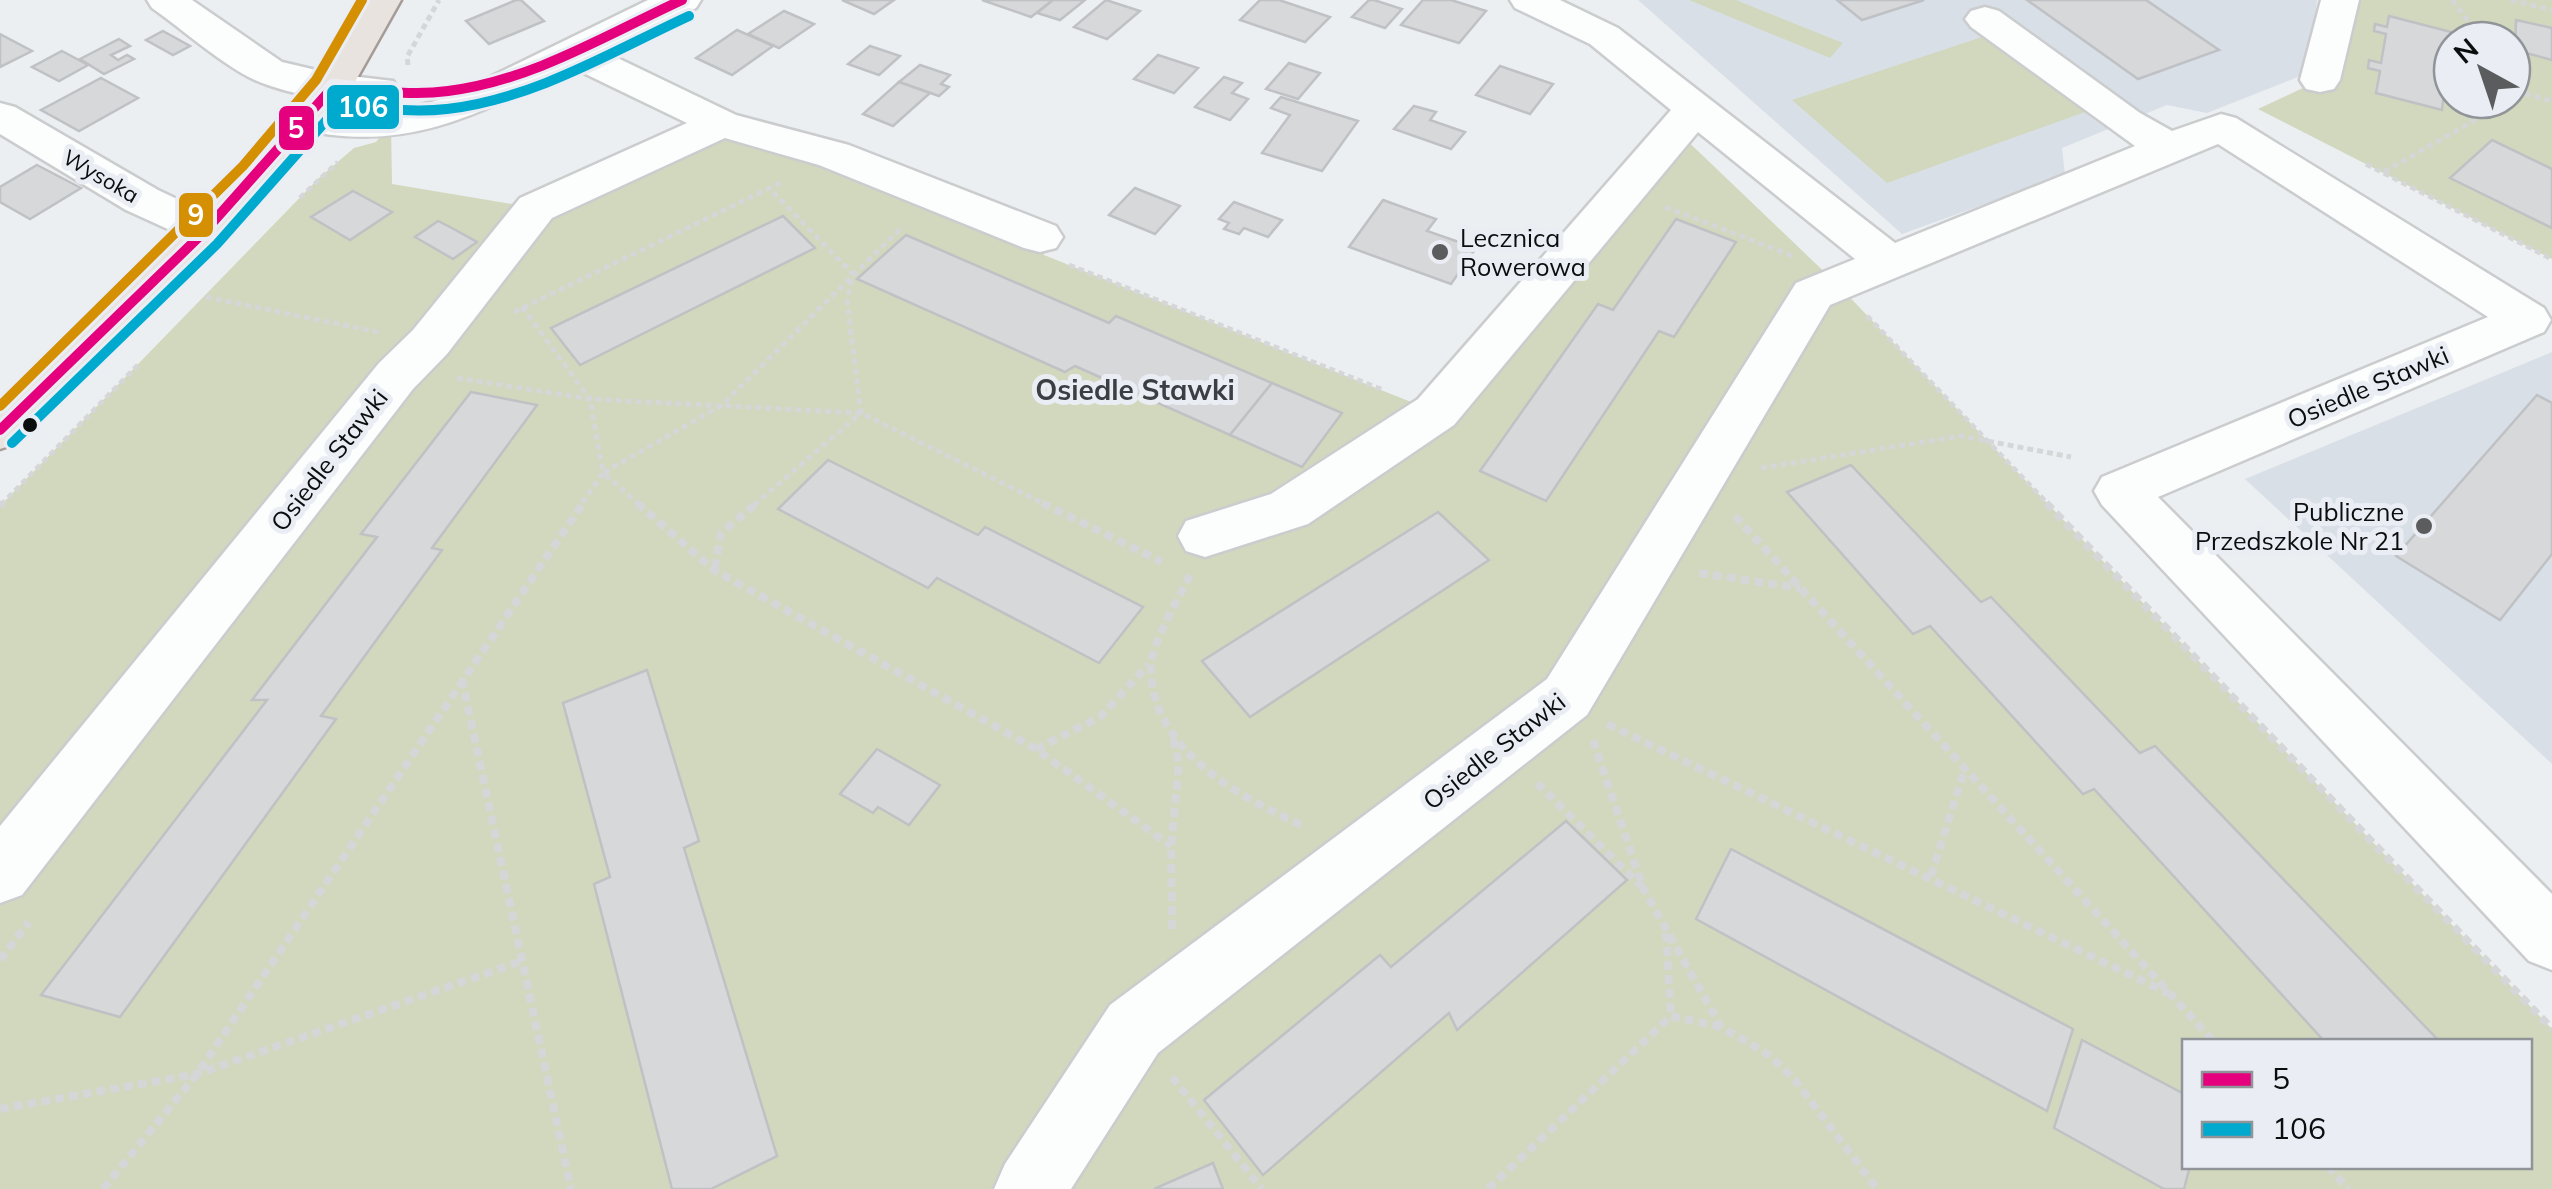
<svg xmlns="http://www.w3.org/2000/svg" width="2552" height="1189" font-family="Mulish,sans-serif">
<rect width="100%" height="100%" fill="#eceff2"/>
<g fill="#d8dfe7">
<polygon points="1638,0 2317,0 2308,73 2207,113 2167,105 2062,148 2065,175 1902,234"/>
<polygon points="2552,352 2552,764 2245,479"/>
</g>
<g fill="#d1d8bd" fill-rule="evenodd">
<polygon points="1689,0 1736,0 1843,43 1830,58"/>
<path d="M 2340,0 L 2552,0 L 2552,259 L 2258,109 L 2320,80 ZM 2452,40 L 2512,40 L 2512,100 L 2452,100 Z"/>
<polygon points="1985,36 2085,112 1887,183 1792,100"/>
<path d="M 391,123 L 392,184 L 536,208 L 721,124 L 1040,237 L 1044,255 L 1436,412 L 1676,130 L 1837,284 L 2552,1029 L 2552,1189 L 0,1189 L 0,506 L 319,178 L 354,148 L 376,142 ZM 2184,1042 L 2530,1042 L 2530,1166 L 2184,1166 Z"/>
</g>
<g fill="#d6d8da" stroke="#bfc1c4" stroke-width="2.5">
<polygon points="516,0 521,0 544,21 489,44 466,21"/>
<polygon points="842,0 894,0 874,14"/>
<polygon points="982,0 1053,0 1031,17"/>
<polygon points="1053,0 1085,0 1060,20 1037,13"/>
<polygon points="1106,0 1140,11 1107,39 1074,27"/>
<polygon points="1260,0 1279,0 1330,17 1305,42 1240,20"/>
<polygon points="1369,0 1374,0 1402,9 1385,28 1352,17"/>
<polygon points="1423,0 1451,0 1486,11 1459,43 1401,25"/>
<polygon points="1837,0 1924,0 1862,20"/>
<polygon points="2027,0 2146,0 2219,50 2138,79"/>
<polygon points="784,11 814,24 779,48 748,34"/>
<polygon points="2389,16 2451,32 2442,110 2376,93 2380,71 2368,68 2369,60 2381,63 2386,34 2374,31 2375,24 2387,27"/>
<polygon points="2516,20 2552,28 2552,60 2515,50"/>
<polygon points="737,30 773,46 732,75 696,58"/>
<polygon points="163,31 190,46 173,55 146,40"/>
<polygon points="0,34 32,51 0,67"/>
<polygon points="119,39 130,46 111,55 118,60 127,55 134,59 104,74 80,59"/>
<polygon points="870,46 900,56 879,75 848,64"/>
<polygon points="62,51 88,65 59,81 32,67"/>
<polygon points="1158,55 1198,68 1174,93 1134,79"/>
<polygon points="1289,63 1320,73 1298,99 1266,89"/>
<polygon points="920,65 950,75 941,84 949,87 939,96 899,82"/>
<polygon points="1500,66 1553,84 1530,114 1476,95"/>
<polygon points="1224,77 1242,83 1232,93 1248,99 1230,120 1195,107"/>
<polygon points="101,78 138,98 79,131 41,110"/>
<polygon points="899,82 930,93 893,126 863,114"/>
<polygon points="1281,97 1358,121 1322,171 1262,153 1290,115 1271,108"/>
<polygon points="1414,106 1436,112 1430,120 1465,132 1451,149 1394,129"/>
<polygon points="2492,140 2552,169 2552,228 2450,178"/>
<polygon points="37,165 81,188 30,219 0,202 0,187"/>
<polygon points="1135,188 1180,206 1155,234 1109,215"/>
<polygon points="353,191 392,212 350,240 311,217"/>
<polygon points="1383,200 1436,219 1427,231 1476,248 1451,284 1349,247"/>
<polygon points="1234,202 1282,220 1268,237 1244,228 1239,234 1224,229 1229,223 1219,219"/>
<polygon points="783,216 815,248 580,365 551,328"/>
<polygon points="1676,219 1736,242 1674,337 1659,331 1546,501 1480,471 1598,304 1613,310"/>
<polygon points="438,221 450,227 477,242 453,259 415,237"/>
<polygon points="906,235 1109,323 1116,316 1272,383 1230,435 1075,366 1065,372 857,279"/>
<polygon points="1272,383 1342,413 1302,467 1230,435"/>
<polygon points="471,392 537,405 432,548 442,550 321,716 336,719 120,1017 41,995 267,700 252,700 377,537 361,534"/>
<polygon points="2537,395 2552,403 2552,554 2500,620 2396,556"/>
<polygon points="828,460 978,535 985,527 1143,607 1099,663 937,578 928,588 778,509"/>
<polygon points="1851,465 1981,602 1991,597 2140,753 2155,746 2440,1042 2325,1042 2094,789 2083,794 1930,626 1913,634 1787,492"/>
<polygon points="1438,512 1489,560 1250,717 1202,661"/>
<polygon points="647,670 699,841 684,848 777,1156 711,1189 672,1189 594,884 610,877 563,703"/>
<polygon points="877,749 940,785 909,825 878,807 873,813 840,794"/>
<polygon points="1566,821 1627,880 1457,1030 1449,1013 1263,1175 1204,1100 1380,955 1391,967"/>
<polygon points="1731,849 2073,1029 2047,1111 1696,919"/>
<polygon points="2082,1040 2184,1094 2184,1166 2190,1166 2184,1189 2164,1189 2054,1128"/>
<polygon points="1213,1163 1223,1189 1154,1189"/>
</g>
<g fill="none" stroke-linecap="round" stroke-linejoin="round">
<g stroke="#caccce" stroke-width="5">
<g id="minor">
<path d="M 147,0 L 192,0 L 282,62 L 333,74 L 393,81 L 399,90 L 393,99 C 357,108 289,95 255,80 C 225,67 181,28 152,8 Z"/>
<path d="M 648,0 L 701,0 L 696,8 L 603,51 L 736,115 L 849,145 L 1056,226 L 1063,237 L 1056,248 L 1040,252 L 1024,248 L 819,165 L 725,138 L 552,218 L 447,354 L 413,389 L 22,895 L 0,903 L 0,826 L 379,363 L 413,330 L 520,198 L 687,123 L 571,67 C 477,116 401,156 291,127 L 285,118 L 291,109 C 323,101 357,111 389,110 C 411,109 433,102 453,95 Z"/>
<polygon points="1510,0 1560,0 1618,28 1895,243 2135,146 1971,27 1965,19 1971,11 1985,7 1999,11 2140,113 2172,131 2221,114 2236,118 2544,308 2551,320 2544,332 2158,497 2552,894 2552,970 2529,961 2102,505 2094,491 2102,477 2488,317 2218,144 1830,305 1587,715 1158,1053 1071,1189 994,1189 1005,1164 1110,1005 1547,679 1796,283 1855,259 1698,132 1454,425 1308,524 1205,557 1186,551 1178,536 1186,521 1271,494 1418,399 1671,110 1590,44 1515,8"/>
<polygon points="2321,0 2359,0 2340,80 2334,89 2320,92 2306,89 2300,80"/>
<polygon points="0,103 15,107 158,190 221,220 227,231 221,242 205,246 126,210 0,134"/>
</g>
</g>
<g stroke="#a69c97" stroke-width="5">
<polygon id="major" points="363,0 401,0 347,96 276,181 221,242 18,443 0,449 0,400 189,220 246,161 316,81"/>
</g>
<g stroke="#d5d6d7" stroke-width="5" stroke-dasharray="6 4" stroke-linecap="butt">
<polyline points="2452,0 2482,40"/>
<polyline points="2511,0 2552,10"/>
<polyline points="408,65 407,57 439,0"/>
<polyline points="2512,79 2522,93 2552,101"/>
<polyline points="2366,164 2552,259"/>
<polyline points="2384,172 2510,100"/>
<polyline points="300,198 338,162"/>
<polyline points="1665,207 1793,256"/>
<polyline points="1069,265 1383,390"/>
<polyline points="206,297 378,332"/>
<polyline points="522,307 590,399 861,413 1047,505"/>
<polyline points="514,312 782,182"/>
<polyline points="1867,316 2049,505"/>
<polyline points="457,378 590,399 603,473 581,505"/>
<polyline points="1761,468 1961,436 2071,457"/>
<polyline points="1,505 138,365"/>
<polyline points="640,505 603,473 722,405 903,226"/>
<polyline points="754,505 861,413 847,301 853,274 769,188"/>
</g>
<g stroke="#d5d6d7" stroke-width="8" stroke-dasharray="9 5" stroke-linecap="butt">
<polyline points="637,503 714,570 1036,749 1171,846"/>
<polyline points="1042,503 1162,562"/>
<polyline points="2046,503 2552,1029"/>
<polyline points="0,506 3,503"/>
<polyline points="1735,516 2214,1042"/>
<polyline points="715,568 721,533 757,503"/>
<polyline points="1699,573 1800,588"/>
<path d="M 1190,575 C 1180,596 1151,645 1151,666 C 1150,750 1239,797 1306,827"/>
<polyline points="462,679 571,1189"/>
<polyline points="1607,724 2168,993"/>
<polyline points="1593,740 1643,888 1721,1027 1769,1055 1795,1080 1877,1189"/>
<polyline points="1036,749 1100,717 1149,664"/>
<polyline points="1537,783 1642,887"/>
<polyline points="1931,876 1965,768"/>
<polyline points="1172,929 1171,846 1179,764 1173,738"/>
<polyline points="1666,933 1671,1016"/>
<polyline points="0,960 29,922"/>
<polyline points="1172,1077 1262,1189"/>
<polyline points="0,1109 197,1074 522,961"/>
<polyline points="2328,1166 2348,1189"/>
<polyline points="103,1189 197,1074 583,503"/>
<polyline points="1488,1189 1671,1016 1721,1027"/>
</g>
<use href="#minor" fill="#fcfdfd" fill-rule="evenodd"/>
<use href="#major" fill="#e9e3e0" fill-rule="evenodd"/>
<g stroke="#eaeef4" stroke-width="16">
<path id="bus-1" d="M 0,430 L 205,231 L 333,87 C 371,90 410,96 448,91 C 531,81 606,35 682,0"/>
</g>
<g stroke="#eaeef4" stroke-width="16">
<path id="bus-2" d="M 12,443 L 217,244 L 340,105 C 375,108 412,113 447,109 C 534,99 611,52 689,16"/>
</g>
<g stroke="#eaeef4" stroke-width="16">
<polyline id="bus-3" points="0,406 243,166 316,80 362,0"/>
</g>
<use href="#bus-1" stroke="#e5007d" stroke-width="10"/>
<use href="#bus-2" stroke="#00a9ce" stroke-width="10"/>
<use href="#bus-3" stroke="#d48f02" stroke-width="10"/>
</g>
<g fill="#5a5c5e" stroke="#eaeef4" stroke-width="4">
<circle cx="1440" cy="252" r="10"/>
<circle cx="2424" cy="526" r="10"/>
</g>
<circle fill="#0b0d0f" stroke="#eaeef4" stroke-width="4" cx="30" cy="425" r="9"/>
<g text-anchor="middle" stroke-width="10" stroke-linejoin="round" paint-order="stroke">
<g font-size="22" fill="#0b0d0f" stroke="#eaeef4">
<text transform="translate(101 176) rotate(30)" y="8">Wysoka</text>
</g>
<g font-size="25" fill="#0b0d0f" stroke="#eaeef4" text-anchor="start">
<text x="1460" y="247">Lecznica<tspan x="1460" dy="29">Rowerowa</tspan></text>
<text x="2404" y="521" text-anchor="end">Publiczne<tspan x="2404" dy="29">Przedszkole Nr 21</tspan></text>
</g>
<g font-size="25" fill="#0b0d0f" stroke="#eaeef4">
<text transform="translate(2368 387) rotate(-23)" y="9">Osiedle Stawki</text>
<text transform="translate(329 460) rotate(-52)" y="9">Osiedle Stawki</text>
<text transform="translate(1494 751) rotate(-38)" y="9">Osiedle Stawki</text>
</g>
<g font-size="28" font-weight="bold" fill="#3b3f43" stroke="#eaeef4">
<text x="1135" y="400">Osiedle Stawki</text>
</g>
</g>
<g stroke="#eaeef4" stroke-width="4">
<rect x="325" y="83" width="76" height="48" rx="10" fill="#00a9ce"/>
<rect x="277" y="104" width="39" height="48" rx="10" fill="#e5007d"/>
<rect x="177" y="191" width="38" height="48" rx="10" fill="#d48f02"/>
</g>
<g font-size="28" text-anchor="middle" font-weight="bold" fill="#fff">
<text x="363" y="117">106</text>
<text x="296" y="138">5</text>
<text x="196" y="225">9</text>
</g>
<rect x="2182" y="1039" width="350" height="130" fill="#eaeef4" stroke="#919498" stroke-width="2.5"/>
<rect x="2202" y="1072" width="50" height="15" fill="#e5007d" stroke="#919498" stroke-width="2.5"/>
<text x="2272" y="1089" font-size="30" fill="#0b0d0f">5</text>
<rect x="2202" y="1122" width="50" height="15" fill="#00a9ce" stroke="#919498" stroke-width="2.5"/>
<text x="2272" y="1139" font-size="30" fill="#0b0d0f">106</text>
<g transform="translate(2482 70) rotate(320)"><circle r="48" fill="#eaeef4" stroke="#919498" stroke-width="2.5"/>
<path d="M0-8L18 38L0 25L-18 38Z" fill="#5a5c5e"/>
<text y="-15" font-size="28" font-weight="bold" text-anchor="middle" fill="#0b0d0f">N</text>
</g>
</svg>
